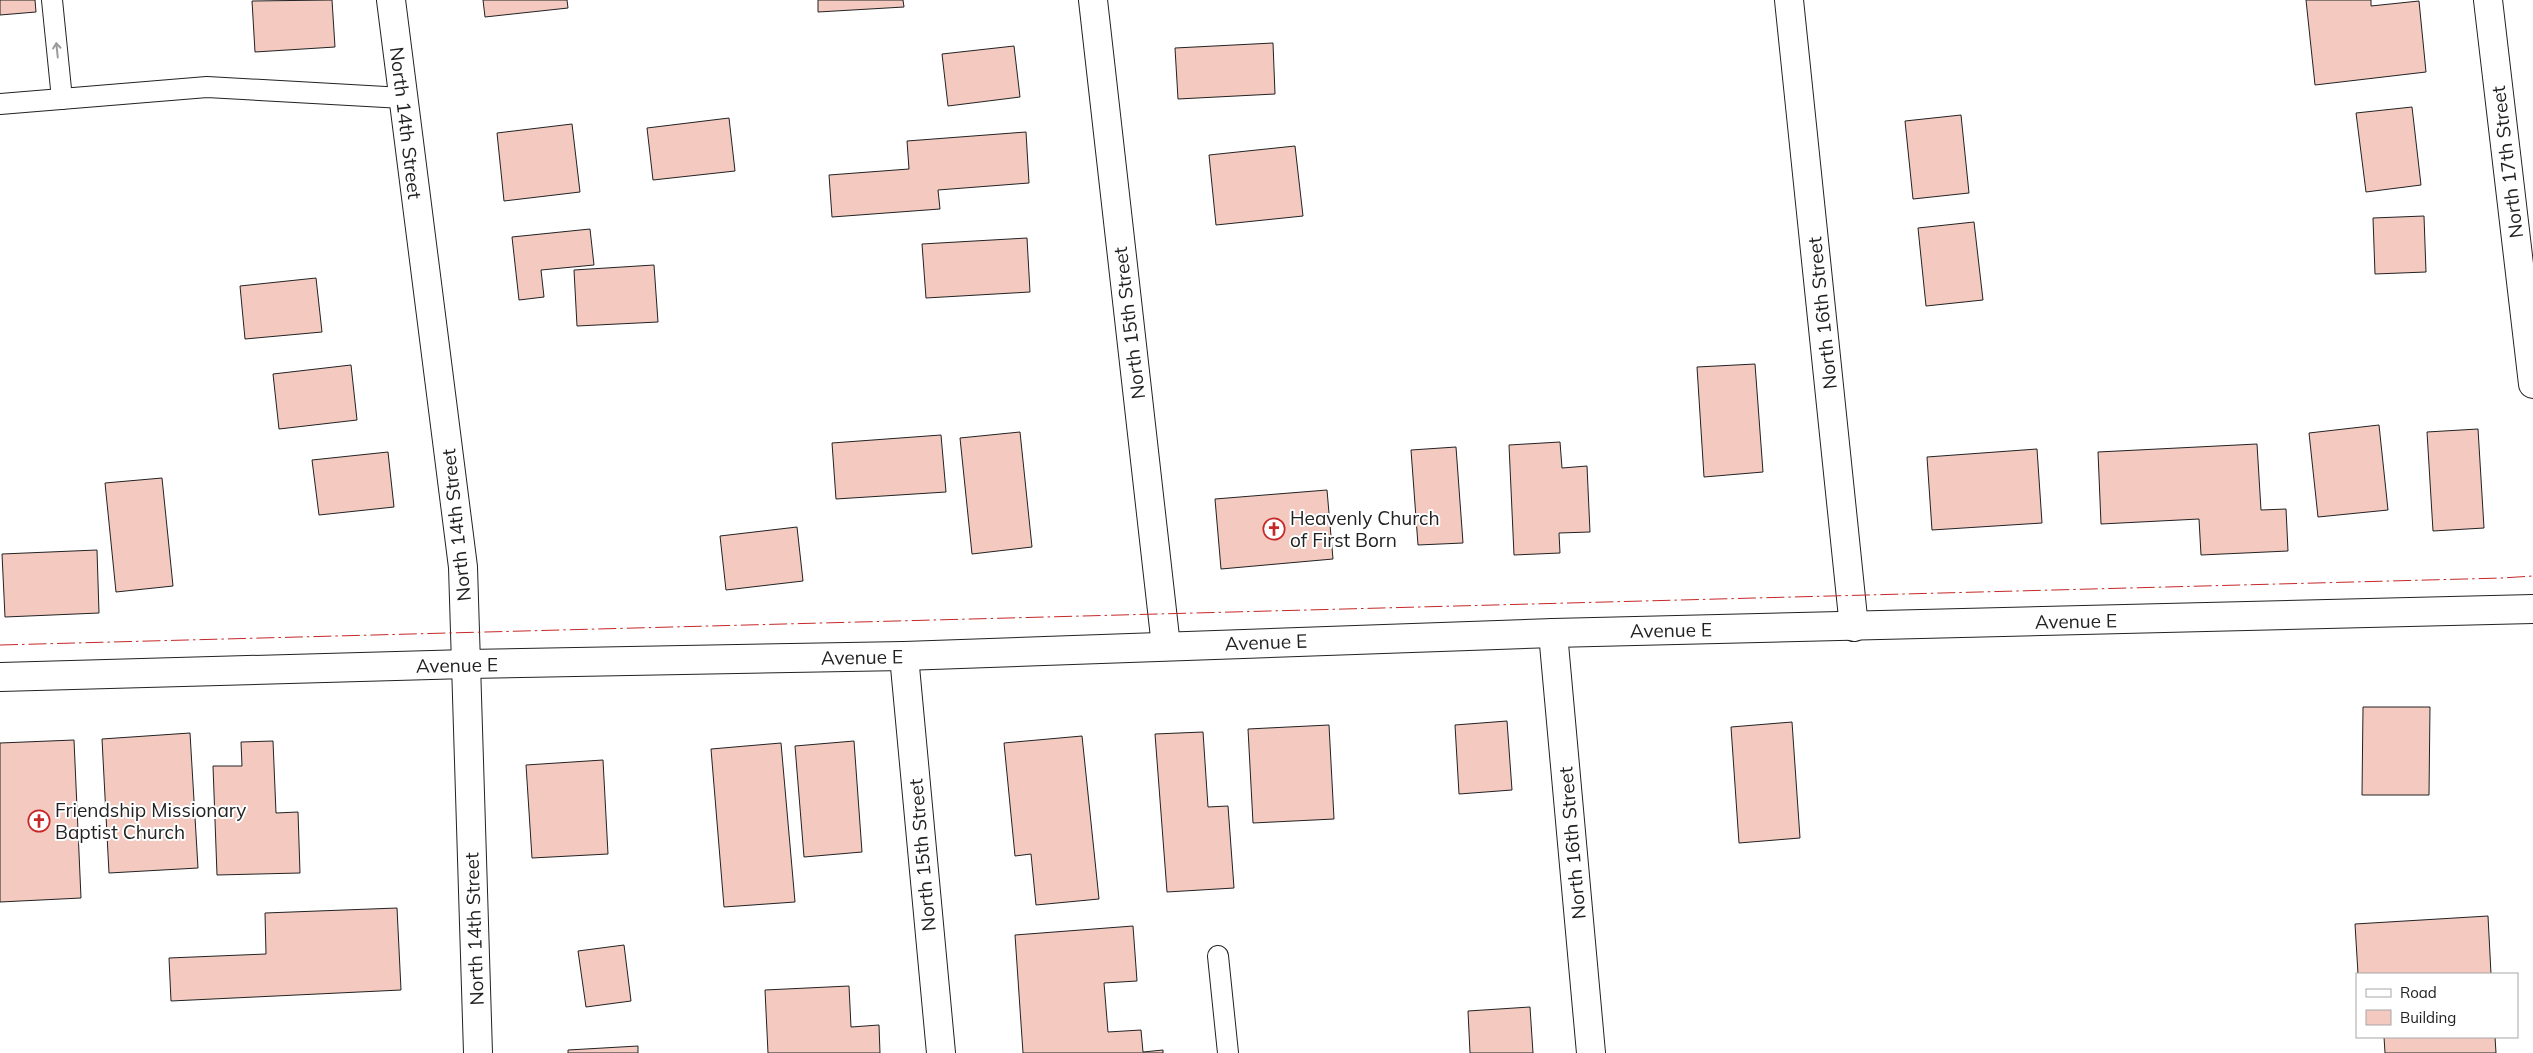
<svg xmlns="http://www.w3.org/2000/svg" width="2533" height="1053" font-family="Mulish,sans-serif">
<rect width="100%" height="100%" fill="#fff"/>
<g fill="#f3c9c0" stroke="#222">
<polygon points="0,0 35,0 36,12 0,15"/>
<polygon points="332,0 335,47 255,52 252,1"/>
<polygon points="483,0 567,0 568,8 485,17"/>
<polygon points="818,0 903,0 904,7 818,12"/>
<polygon points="2306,0 2371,0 2371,6 2419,1 2426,72 2315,85"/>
<polygon points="1273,43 1275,94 1178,99 1175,48"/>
<polygon points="1014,46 1020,97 948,106 942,54"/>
<polygon points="2412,107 2421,185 2366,192 2356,113"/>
<polygon points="1961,115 1969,193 1913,199 1905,121"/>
<polygon points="729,118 735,171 653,180 647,128"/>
<polygon points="572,124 580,192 504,201 497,133"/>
<polygon points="1026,132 1029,183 938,190 940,209 832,217 829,175 909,169 907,141"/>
<polygon points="1295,146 1303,216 1216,225 1209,155"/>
<polygon points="2424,216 2426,272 2375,274 2373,218"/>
<polygon points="1974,222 1983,300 1926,306 1918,228"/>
<polygon points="590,229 594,265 541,270 544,297 519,300 512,237"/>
<polygon points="1027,238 1030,292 926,298 922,244"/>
<polygon points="654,265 658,322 577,326 574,270"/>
<polygon points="316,278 322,332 245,339 240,286"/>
<polygon points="1755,364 1763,472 1704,477 1697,367"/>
<polygon points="351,365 357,420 279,429 273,374"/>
<polygon points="2379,425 2388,510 2318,517 2309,433"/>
<polygon points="2478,429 2484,528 2433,531 2427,432"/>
<polygon points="1020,432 1032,547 972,554 960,438"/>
<polygon points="941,435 946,492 836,499 832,443"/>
<polygon points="1560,442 1562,468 1587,466 1590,532 1559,533 1560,553 1514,555 1509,445"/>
<polygon points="2257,444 2261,510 2286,509 2288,551 2201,555 2199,519 2101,524 2098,452"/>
<polygon points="1456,447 1463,543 1418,545 1411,450"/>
<polygon points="2037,449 2042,523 1932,530 1927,457"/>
<polygon points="388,452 394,507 319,515 312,460"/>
<polygon points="162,478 173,586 116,592 105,483"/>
<polygon points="1327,490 1333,559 1221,569 1215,499"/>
<polygon points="797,527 803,581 726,590 720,536"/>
<polygon points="97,550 99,613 5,617 2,554"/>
<polygon points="2363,707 2430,707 2429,795 2362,795"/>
<polygon points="1507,721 1512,790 1459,794 1455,725"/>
<polygon points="1792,722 1800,838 1739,843 1731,727"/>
<polygon points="1329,725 1334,819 1253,823 1248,729"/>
<polygon points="1203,732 1208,807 1228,806 1234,888 1167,892 1155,734"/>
<polygon points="190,733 198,868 109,873 102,739"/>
<polygon points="1082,736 1099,899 1036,905 1031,854 1015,856 1004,743"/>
<polygon points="74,740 81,898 0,902 0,743"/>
<polygon points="273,741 276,813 298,812 300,873 217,875 213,766 242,766 241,742"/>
<polygon points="854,741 862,852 804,857 795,746"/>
<polygon points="781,743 795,902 724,907 711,749"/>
<polygon points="603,760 608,854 532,858 526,765"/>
<polygon points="397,908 401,990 171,1001 169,958 266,954 265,913"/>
<polygon points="2488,916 2491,974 2358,974 2355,924"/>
<polygon points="1133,926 1137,981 1104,983 1108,1032 1141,1030 1143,1052 1163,1050 1163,1053 1023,1053 1015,935"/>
<polygon points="624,945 631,1001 586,1007 578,951"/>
<polygon points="849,986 851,1027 879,1025 880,1053 768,1053 765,990"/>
<polygon points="1530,1007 1533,1053 1470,1053 1468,1011"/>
<polygon points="2384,1037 2495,1037 2496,1053 2385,1053"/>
<polygon points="638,1046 638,1053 568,1053 568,1050"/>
</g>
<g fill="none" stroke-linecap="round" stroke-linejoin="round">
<g stroke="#222" stroke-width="22">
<g id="service">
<polyline points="52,0 62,99"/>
<polyline points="0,104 207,87 403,98"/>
<polyline points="1218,956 1228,1053"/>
</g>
</g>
<g stroke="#222" stroke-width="30">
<g id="minor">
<polyline points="391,0 463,567 478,1053"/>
<polyline points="1093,0 1166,646"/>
<polyline points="1789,0 1854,627"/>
<polyline points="1553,633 1591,1053"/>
<polyline points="904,656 941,1053"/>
<polyline points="0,677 467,664 904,656 1553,633 2533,609"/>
</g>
</g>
<g stroke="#222" stroke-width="30">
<polyline id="tertiary" points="2488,0 2533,384"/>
</g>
<use href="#service" stroke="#fff" stroke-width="20"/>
<use href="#minor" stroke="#fff" stroke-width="28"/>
<use href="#tertiary" stroke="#fff" stroke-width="28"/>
<polyline stroke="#c62828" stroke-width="1" stroke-dasharray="18 4 2.5 4" stroke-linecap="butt" points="0,645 2502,578 2533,576"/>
</g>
<defs><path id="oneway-shaft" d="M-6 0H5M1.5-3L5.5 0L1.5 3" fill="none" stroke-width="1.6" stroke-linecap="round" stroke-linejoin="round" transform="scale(1.25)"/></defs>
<use stroke="#9c9c9c" href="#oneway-shaft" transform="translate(57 50) rotate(-96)"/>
<defs>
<g id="church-ring" transform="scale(1.125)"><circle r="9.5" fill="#fff" stroke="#c62828" stroke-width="1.5"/><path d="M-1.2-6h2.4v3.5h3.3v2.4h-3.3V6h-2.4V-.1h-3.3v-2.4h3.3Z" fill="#c62828"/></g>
</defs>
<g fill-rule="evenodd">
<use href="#church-ring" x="1274" y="529"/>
<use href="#church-ring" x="39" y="821"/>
</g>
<g text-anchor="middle" stroke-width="4" stroke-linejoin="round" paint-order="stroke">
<g font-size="19" fill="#222" stroke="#fff">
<text transform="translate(406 123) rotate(83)" y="7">North 14th Street</text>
<text transform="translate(2507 162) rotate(-97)" y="7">North 17th Street</text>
<text transform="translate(1822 313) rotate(-96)" y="7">North 16th Street</text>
<text transform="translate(1129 323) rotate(-97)" y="7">North 15th Street</text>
<text transform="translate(456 525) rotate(-96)" y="7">North 14th Street</text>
<text transform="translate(2076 621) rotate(-1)" y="7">Avenue E</text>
<text transform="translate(1671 630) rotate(-1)" y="7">Avenue E</text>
<text transform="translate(1266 642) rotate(-2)" y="7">Avenue E</text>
<text transform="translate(862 657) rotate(-1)" y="7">Avenue E</text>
<text transform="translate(457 665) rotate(-1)" y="7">Avenue E</text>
<text transform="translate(1572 843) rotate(-95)" y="7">North 16th Street</text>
<text transform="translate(922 855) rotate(-95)" y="7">North 15th Street</text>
<text transform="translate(474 929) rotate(-92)" y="7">North 14th Street</text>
</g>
<g font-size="19" fill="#222" stroke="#fff" text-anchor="start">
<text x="1290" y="525">Heavenly Church<tspan x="1290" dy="22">of First Born</tspan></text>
<text x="55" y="817">Friendship Missionary<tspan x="55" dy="22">Baptist Church</tspan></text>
</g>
</g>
<rect x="2356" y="973" width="162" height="65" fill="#ffffff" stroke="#a7a7a7"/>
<rect x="2366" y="989" width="25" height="8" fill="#ffffff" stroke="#a7a7a7"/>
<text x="2400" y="998" font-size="15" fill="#222222">Road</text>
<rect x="2366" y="1010" width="25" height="15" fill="#f3c9c0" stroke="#a7a7a7"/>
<text x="2400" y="1023" font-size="15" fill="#222222">Building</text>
</svg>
